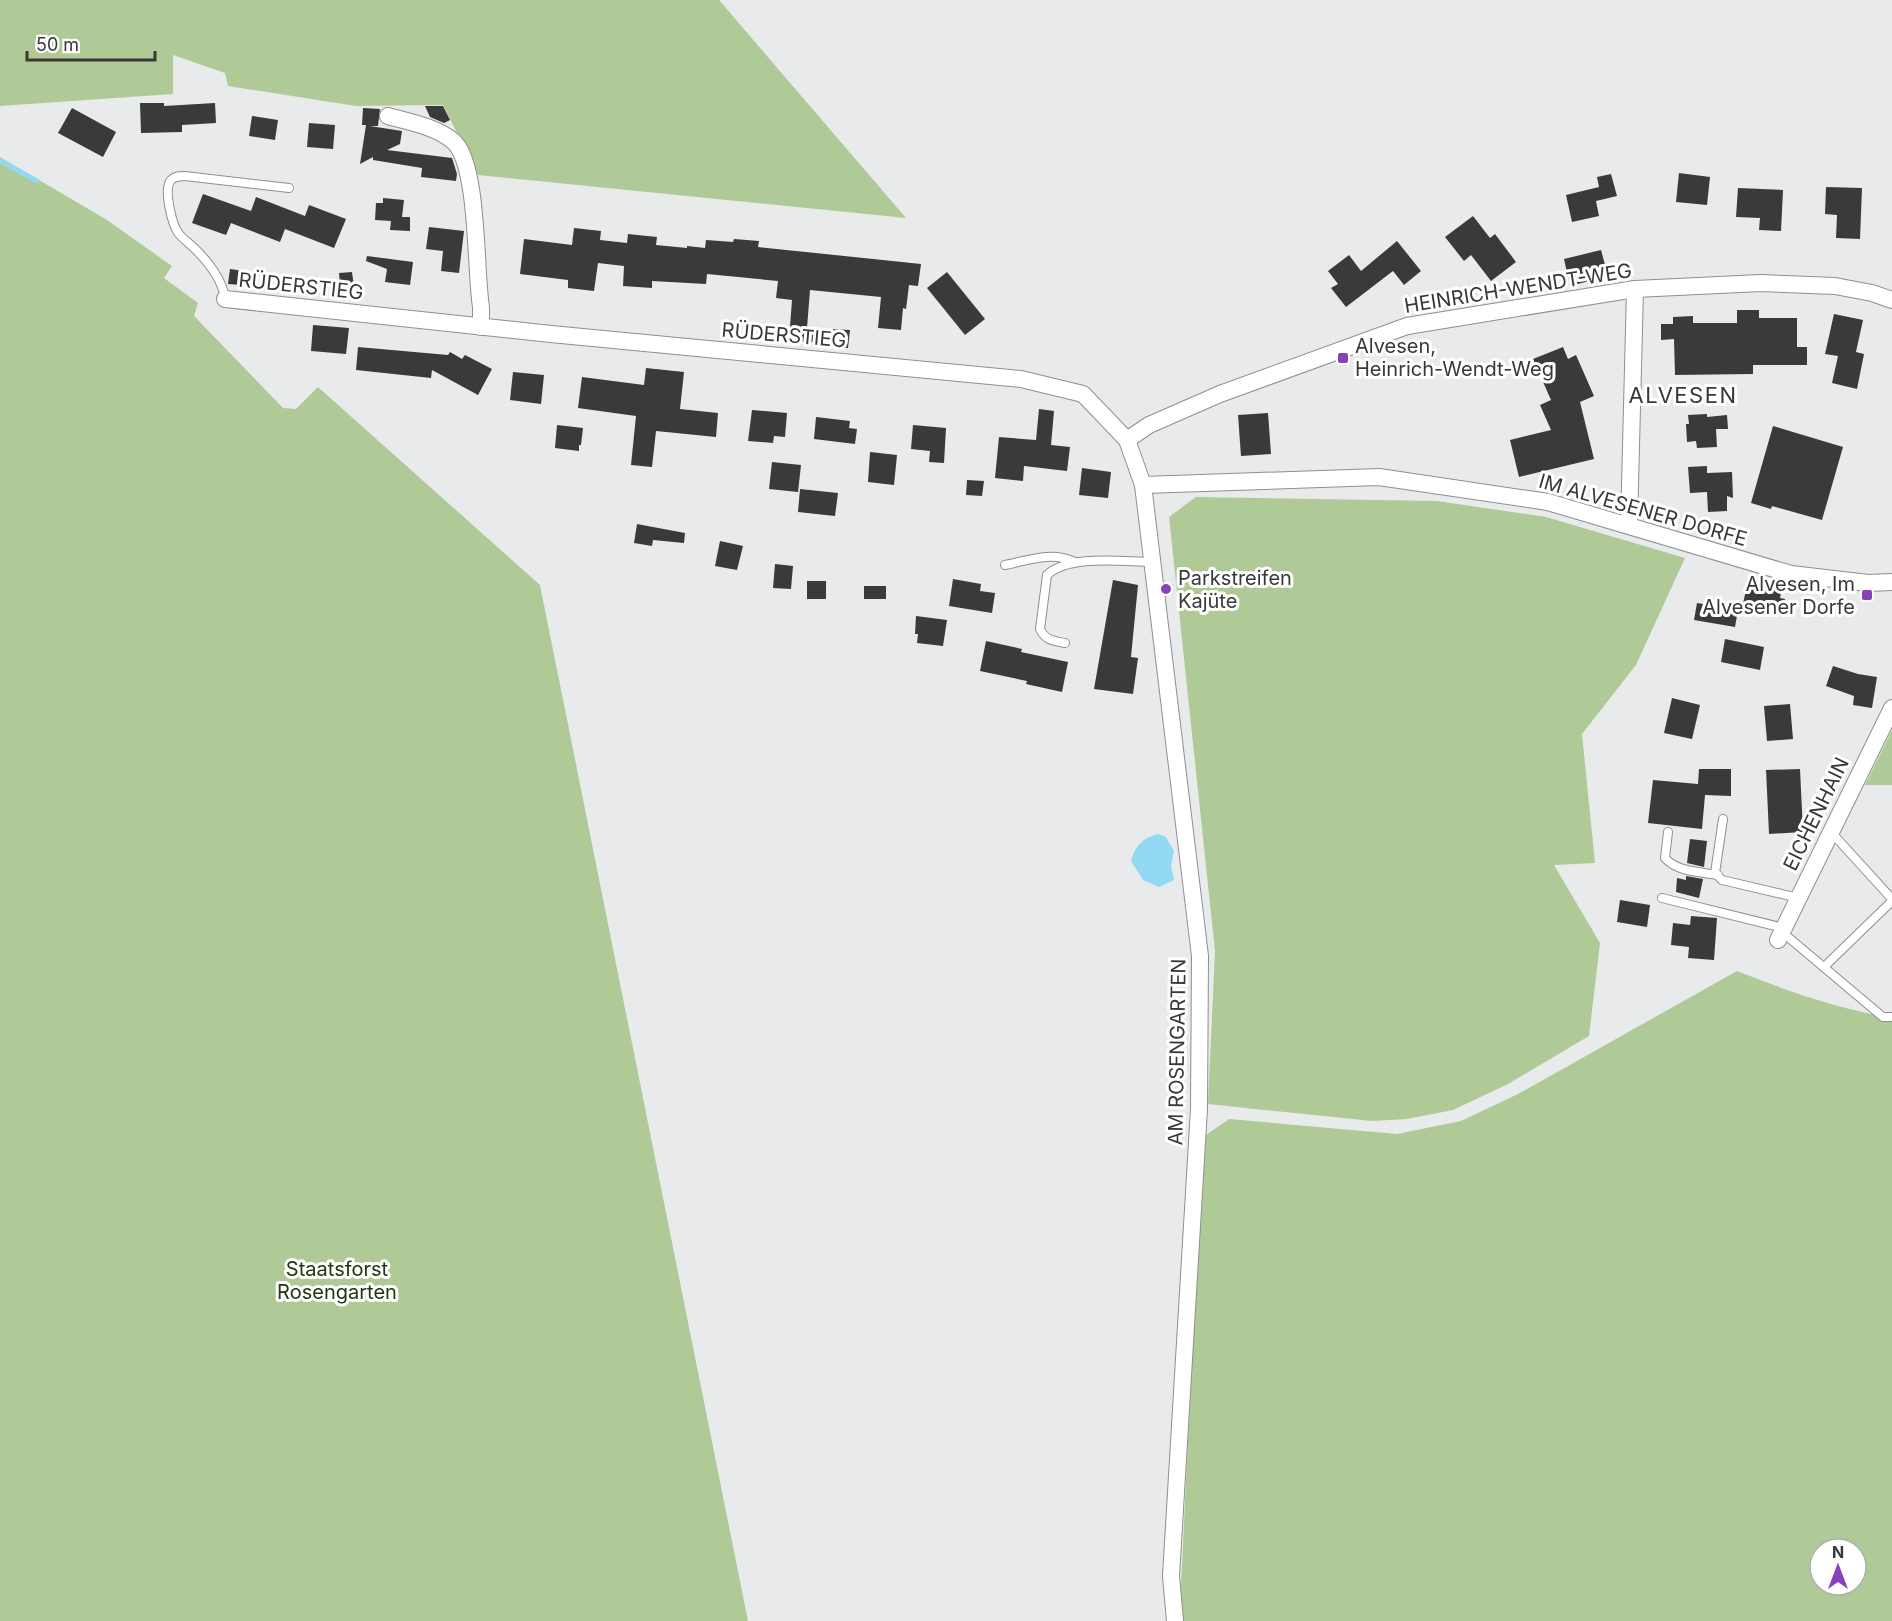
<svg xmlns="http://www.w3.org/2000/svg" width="1892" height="1621" font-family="Inter,sans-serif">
<rect width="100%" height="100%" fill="#e9eaec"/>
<g fill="#afca97" fill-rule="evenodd">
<polygon points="0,0 719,0 906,218 478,175 443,105 356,106 228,86 225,73 173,55 173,94 0,106"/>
<polygon points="0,157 107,220 172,266 164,278 198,303 194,316 283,408 296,409 318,387 540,585 748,1621 0,1621"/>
<polygon points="1196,497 1437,501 1546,517 1685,558 1636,665 1582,734 1595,863 1554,865 1600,943 1589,1036 1508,1084 1453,1110 1407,1119 1372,1121 1208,1104 1215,951 1169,517"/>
<polygon points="1892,730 1892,785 1865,785"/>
<path d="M 1737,971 C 1787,991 1839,1009 1892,1018 L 1892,1621 L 1182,1621 L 1180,1604 L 1193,1340 L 1206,1135 L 1229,1119 L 1397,1134 L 1461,1121 L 1518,1094 ZM 1820,1549 L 1856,1549 L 1856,1585 L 1820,1585 Z"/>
</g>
<path fill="#92d9f3" d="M 1158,834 L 1166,837 L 1174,851 L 1171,866 L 1174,880 L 1159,887 L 1143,880 L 1131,861 C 1135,846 1142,838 1158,834 Z"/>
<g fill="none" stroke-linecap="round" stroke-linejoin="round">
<polyline stroke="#92d9f3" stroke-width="5" points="0,161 37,181"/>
</g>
<g fill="#3a3a3c">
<polygon points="140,103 164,103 164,106 215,103 216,123 182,125 182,132 141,133"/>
<polygon points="425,106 443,106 450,120 444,123 430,117"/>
<polygon points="72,108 116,132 103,157 58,133"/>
<polygon points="363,108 380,109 378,126 370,126 402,131 400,144 387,150 452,158 457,174 456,181 421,177 422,168 373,160 373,157 360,164 366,125 362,125"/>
<polygon points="252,116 278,120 275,140 249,136"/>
<polygon points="309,123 335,125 333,149 307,147"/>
<polygon points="1679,173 1710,177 1707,205 1676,202"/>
<polygon points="1611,174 1617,196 1596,201 1599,216 1572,222 1566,195 1599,187 1597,177"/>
<polygon points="1826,187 1862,188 1860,239 1836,238 1837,215 1825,214"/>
<polygon points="1738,188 1783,190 1781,231 1759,230 1760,218 1736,217"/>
<polygon points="203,194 251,211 256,197 305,216 309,205 346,219 334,248 285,229 280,242 231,223 226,235 192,223"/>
<polygon points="383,198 404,200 402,217 410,217 410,231 390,230 391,221 375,220 376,203 383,203"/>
<polygon points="1473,216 1490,238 1495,234 1516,262 1491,281 1471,255 1464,261 1445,237"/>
<polygon points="429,227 464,231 459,273 441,271 443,251 426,249"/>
<polygon points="574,228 601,231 600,240 627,243 628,234 657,237 656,245 687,248 687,246 705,248 706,240 733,242 734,239 759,241 758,247 921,264 918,286 909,285 906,309 903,308 901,330 878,328 881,297 810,290 807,328 850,330 848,348 834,347 834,344 789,340 792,300 776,298 778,281 707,274 706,284 652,281 652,288 623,286 624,266 598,263 594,291 568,288 568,280 520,274 524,239 572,245"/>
<polygon points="1397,241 1421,271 1404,285 1393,271 1346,307 1331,288 1338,284 1328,271 1349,255 1361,271"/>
<polygon points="1601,250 1608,276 1570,286 1564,259"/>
<polygon points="367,256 413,262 410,285 385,282 387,269 366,261"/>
<polygon points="230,269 244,271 242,285 228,284"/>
<polygon points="352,272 355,295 341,296 339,273"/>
<polygon points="947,272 985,319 965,335 927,288"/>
<polygon points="1737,310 1759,310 1759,318 1797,318 1797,347 1807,347 1807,365 1753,365 1753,374 1675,375 1674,339 1661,340 1661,324 1673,324 1673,317 1693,316 1693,323 1737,323"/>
<polygon points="1834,314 1863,320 1856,352 1864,354 1857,389 1832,383 1838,356 1825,354"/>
<polygon points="313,325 349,328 346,354 311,351"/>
<polygon points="358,347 448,355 450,352 462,359 465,355 492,369 478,395 432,370 431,378 356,370"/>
<polygon points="1563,347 1568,359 1576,355 1594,396 1580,402 1594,459 1519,477 1510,440 1551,430 1540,405 1551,400 1533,359"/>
<polygon points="646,368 684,372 680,409 718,413 716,437 656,431 652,467 631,465 636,416 578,408 582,377 644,385"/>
<polygon points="513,372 544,375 541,404 510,400"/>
<polygon points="1039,409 1054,411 1051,445 1070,447 1067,471 1024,466 1023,481 995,478 999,437 1036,440"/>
<polygon points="752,410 787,413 785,437 774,436 773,443 748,441"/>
<polygon points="1268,413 1271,454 1241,456 1238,415"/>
<polygon points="1707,414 1707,417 1727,415 1728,429 1716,429 1717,447 1697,448 1696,441 1687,442 1686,424 1689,424 1688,415"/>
<polygon points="816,417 850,421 849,428 857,429 855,444 814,439"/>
<polygon points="557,425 583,428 581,445 579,445 579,451 555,448"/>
<polygon points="913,425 946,428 944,463 929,462 930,451 911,449"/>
<polygon points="1773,426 1843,447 1822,520 1772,506 1771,509 1751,503"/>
<polygon points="870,452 897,455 894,485 868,482"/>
<polygon points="772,462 801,465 798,492 769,489"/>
<polygon points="1707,466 1707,473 1732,472 1733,498 1727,496 1727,511 1708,512 1707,492 1690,493 1688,467"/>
<polygon points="1082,468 1111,472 1108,498 1079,495"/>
<polygon points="967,480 984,481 982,496 966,495"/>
<polygon points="800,489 838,493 835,516 798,512"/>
<polygon points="637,524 685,533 684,543 653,540 652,546 634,543"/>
<polygon points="720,541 743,546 737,570 715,566"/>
<polygon points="775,564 793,566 791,589 773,588"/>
<polygon points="953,579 981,584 980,591 995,593 992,613 949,606"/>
<polygon points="1113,580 1138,585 1131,657 1138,658 1133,694 1094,689"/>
<polygon points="1748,580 1782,588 1780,598 1785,599 1782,613 1743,604"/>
<rect x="807" y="581" width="19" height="18"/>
<rect x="864" y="586" width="22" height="13"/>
<polygon points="1697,603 1738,610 1735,627 1694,620"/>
<polygon points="916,616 947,620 943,646 917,643 918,634 915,634"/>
<polygon points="1725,639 1764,647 1760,670 1721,662"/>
<polygon points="986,641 1022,649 1021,652 1068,662 1062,692 1026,684 1027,681 980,671"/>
<polygon points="1833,666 1858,674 1877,677 1872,708 1853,705 1854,696 1826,686"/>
<polygon points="1672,698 1700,705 1692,739 1664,733"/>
<polygon points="1790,704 1793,739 1767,741 1764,706"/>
<polygon points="1699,769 1731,769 1731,796 1705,795 1702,829 1648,823 1653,780 1698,784"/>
<polygon points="1800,769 1803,832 1769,834 1766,770"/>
<polygon points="1690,839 1707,841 1704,867 1687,863"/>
<polygon points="1686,876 1703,879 1699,898 1676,892 1677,878 1686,880"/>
<polygon points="1620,900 1650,905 1647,927 1617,922"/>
<polygon points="1691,916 1717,918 1714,960 1688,958 1689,947 1671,945 1673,923 1690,925"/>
</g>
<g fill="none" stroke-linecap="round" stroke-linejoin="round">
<g stroke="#8f8f91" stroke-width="10">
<g id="service">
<path d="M 225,299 C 223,280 207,260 193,247 C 189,243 183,239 179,234 C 172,225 163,189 171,180 C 175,176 180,176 185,176 L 289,188"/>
<path d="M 1005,565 C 1029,560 1052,551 1075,562"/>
<path d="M 1065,643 C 1053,641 1045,640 1040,629 L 1047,575 C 1070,554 1123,562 1152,562"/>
<polyline points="1723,819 1715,873 1722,880 1799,898"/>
<path d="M 1668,832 L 1665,858 C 1677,872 1701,872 1718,875"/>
<polyline points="1831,832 1892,899"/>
<polyline points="1662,898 1784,928"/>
<polyline points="1782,932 1883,1017 1892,1017"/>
<polyline points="1824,967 1892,901"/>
</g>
</g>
<g stroke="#8f8f91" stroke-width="18">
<g id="minor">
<path d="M 388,116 C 409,122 435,126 453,141 C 479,163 475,271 481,307 L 481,327"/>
<polyline points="225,299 551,334 1021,379 1083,394 1127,440 1143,485 1200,956 1199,1109 1171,1576 1175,1621"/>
<polyline points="1127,440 1149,425 1220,394 1407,326 1635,289 1761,283 1835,286 1872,293 1892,300"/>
<polyline points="1143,485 1379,477 1548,502 1791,574 1868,583 1892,582"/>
<polyline points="1629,525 1635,289"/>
<polyline points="1778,940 1892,708"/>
</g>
</g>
<use href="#service" stroke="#fff" stroke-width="8"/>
<use href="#minor" stroke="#fff" stroke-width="16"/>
</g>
<g fill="#8642b6" stroke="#fff" stroke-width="2">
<rect x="1337" y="352" width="12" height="12" rx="3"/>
<circle cx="1166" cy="589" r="6"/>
<rect x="1861" y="589" width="12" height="12" rx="3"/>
</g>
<g text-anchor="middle" stroke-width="6" stroke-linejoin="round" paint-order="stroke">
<g font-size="20" fill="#383839" stroke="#fff">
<text transform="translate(301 286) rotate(6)" y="7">RÜDERSTIEG</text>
<text transform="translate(1518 288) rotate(-9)" y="7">HEINRICH-WENDT-WEG</text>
<text transform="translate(784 335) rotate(5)" y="7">RÜDERSTIEG</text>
<text transform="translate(1643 510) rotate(16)" y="7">IM ALVESENER DORFE</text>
<text transform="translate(1816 814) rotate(-64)" y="7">EICHENHAIN</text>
<text transform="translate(1177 1052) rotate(-89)" y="7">AM ROSENGARTEN</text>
</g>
<g font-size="20" fill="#383839" stroke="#fff" text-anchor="start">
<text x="1355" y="353">Alvesen,<tspan x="1355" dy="23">Heinrich-Wendt-Weg</tspan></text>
<text x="1178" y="585">Parkstreifen<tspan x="1178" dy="23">Kajüte</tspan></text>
<text x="1855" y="591" text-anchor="end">Alvesen, Im<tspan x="1855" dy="23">Alvesener Dorfe</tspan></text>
</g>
<g font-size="20" fill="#23360f" stroke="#fff">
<text x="337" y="1276">Staatsforst<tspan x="337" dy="23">Rosengarten</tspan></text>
</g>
<g font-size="22" letter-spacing="1.5" fill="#383839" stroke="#fff">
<text x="1683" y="403">ALVESEN</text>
</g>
</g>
<g transform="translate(1838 1567)"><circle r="28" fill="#ffffff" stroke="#afafb0" stroke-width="1.5"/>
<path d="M0-4.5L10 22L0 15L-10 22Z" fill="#8642b6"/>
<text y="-9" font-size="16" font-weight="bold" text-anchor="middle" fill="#383839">N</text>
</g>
<path d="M27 51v9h128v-9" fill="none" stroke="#383839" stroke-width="3"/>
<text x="36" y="51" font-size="18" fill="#383839" stroke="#ffffff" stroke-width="4.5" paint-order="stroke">50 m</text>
</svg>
